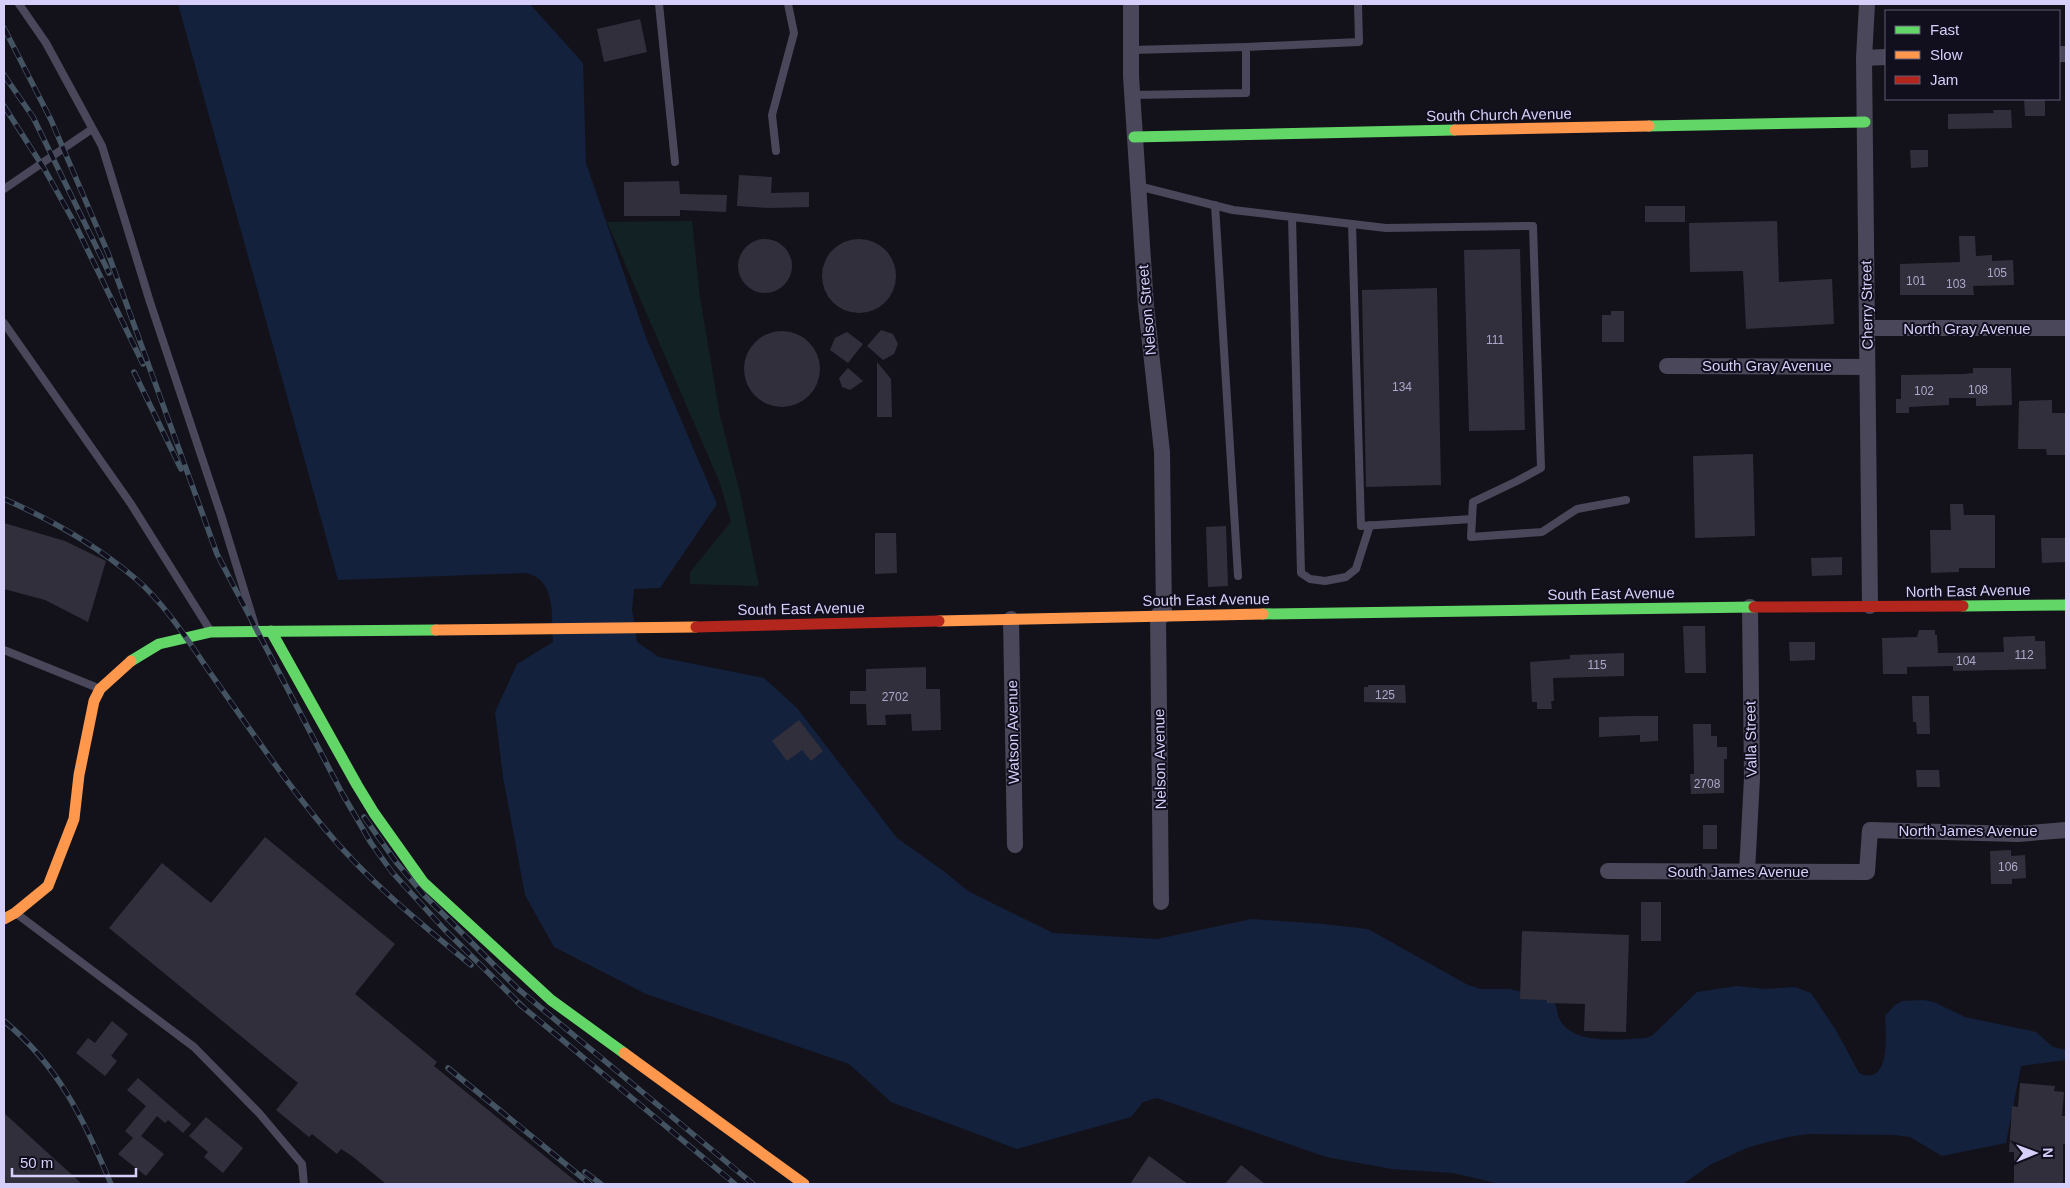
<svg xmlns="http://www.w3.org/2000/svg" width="2070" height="1188" font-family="Arial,sans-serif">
<rect width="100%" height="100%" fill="#13121a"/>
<polygon fill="#122224" points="692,221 700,298 720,416 740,493 759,586 690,584 690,572 731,522 720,483 607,222"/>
<path fill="#13213d" d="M 178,4 L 530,4 L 583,63 L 586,163 L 645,335 L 717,504 L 660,588 L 634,589 L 632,609 L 637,642 L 659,657 L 764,678 L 797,708 L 897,838 L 945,872 L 968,891 L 1053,933 L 1157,939 L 1252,919 L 1323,924 L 1368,929 L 1468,985 L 1481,989 L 1509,989 L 1552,998 C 1558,1005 1556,1013 1560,1020 C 1574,1046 1622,1039 1646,1038 L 1653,1035 L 1697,992 L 1737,986 L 1765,989 L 1795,987 L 1811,993 L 1837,1032 L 1859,1073 C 1891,1088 1886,1033 1885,1016 L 1895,1005 L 1902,1001 L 1924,1000 L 1934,1002 L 1965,1017 L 2036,1032 L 2053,1047 L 2066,1050 L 2066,1060 L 2021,1066 L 2006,1143 L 1942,1156 L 1910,1137 L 1894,1135 L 1808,1134 L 1788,1137 L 1749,1147 L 1710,1165 L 1683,1184 L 1500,1184 L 1453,1173 L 1392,1169 L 1326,1157 L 1157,1098 L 1143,1102 L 1131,1117 L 1017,1149 L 891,1102 L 849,1064 L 646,994 L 554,947 L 525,895 L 503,777 L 495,712 L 517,664 L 553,642 C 551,616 557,580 526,573 L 338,580 Z"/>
<g fill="#312f3c">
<polygon points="640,19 647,52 604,62 597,29"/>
<polygon points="2024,99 2045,99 2045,116 2025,116"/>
<polygon points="1993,110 2011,110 2012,128 1948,129 1948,114 1994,113"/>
<polygon points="1910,150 1928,150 1928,167 1911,168"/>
<polygon points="739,175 772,177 771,193 809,192 809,207 770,208 737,206"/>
<polygon points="679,181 680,194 727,195 726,212 680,210 680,216 624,216 624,182"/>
<rect x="1645" y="206" width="40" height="16"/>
<polygon points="1777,221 1779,282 1832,279 1834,324 1746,329 1743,271 1690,272 1689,223"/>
<polygon points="1959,236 1975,236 1976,256 1992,255 1992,261 2013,260 2014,285 1973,286 1974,295 1900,295 1900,264 1960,262"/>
<circle cx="765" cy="266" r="27"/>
<circle cx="859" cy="276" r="37"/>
<polygon points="1520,249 1525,430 1469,431 1464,250"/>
<polygon points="1437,288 1441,485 1366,487 1362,290"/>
<polygon points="1611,311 1624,311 1624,342 1602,342 1602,315 1611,315"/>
<polygon points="881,330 893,334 898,344 894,354 883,360 867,346"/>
<circle cx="782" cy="369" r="38"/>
<polygon points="847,332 863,344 848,363 830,350 835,338"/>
<polygon points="877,362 891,379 892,417 877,417"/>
<polygon points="848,368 863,381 850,390 842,387 839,378"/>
<polygon points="1973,368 2011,368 2012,405 1976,406 1976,398 1949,398 1949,405 1909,407 1909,413 1896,413 1896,399 1901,399 1901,375 1964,374 1973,373"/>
<polygon points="2052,400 2052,413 2066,413 2066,455 2047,455 2046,449 2018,449 2019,401"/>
<polygon points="1753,454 1755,536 1695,538 1693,456"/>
<polygon points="1950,504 1963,504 1964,515 1995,515 1995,568 1959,568 1959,572 1931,573 1930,530 1951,530"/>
<polygon points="4,523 65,541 106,561 88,622 45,600 4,589"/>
<polygon points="1226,526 1228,586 1208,587 1206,527"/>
<polygon points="875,533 896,533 897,573 875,574"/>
<polygon points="2041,538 2066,538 2066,562 2042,563"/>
<polygon points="1842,557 1842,575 1812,576 1811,558"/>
<polygon points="1683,626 1705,626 1706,673 1685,673"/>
<polygon points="1919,630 1935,630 1935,635 1937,635 1938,653 2004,652 2003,637 2035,636 2035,641 2045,641 2046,669 1953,671 1953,666 1907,667 1907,674 1883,674 1882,638 1917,637"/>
<polygon points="1789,642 1815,642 1815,660 1790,661"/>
<polygon points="1624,653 1624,676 1553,678 1554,701 1551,701 1552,709 1537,709 1537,702 1532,702 1530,662 1570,659 1570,655"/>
<polygon points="926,667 926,689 940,689 941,730 912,731 911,714 885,715 886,725 867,725 866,704 850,704 850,691 866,691 866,669"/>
<polygon points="1368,685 1405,685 1406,703 1364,702 1364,687 1368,687"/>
<polygon points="1912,696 1929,696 1930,734 1917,734 1916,722 1913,722"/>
<polygon points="1634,716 1658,716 1658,741 1640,742 1640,735 1599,737 1599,717"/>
<polygon points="799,720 823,751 811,761 802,750 787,761 772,741"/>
<polygon points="1693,724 1711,724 1711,736 1717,736 1717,747 1727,747 1727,759 1724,759 1724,793 1691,794 1690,774 1694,774"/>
<polygon points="1916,770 1939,770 1940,787 1917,787"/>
<rect x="1703" y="825" width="14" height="24"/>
<polygon points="265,837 395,944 355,994 437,1062 434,1066 579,1184 386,1184 352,1156 341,1149 337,1154 312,1134 309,1137 276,1110 298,1083 109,928 162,863 211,903"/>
<polygon points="2011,850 2011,856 2025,855 2026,878 2012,879 2012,884 1991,884 1990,851"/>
<rect x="1641" y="902" width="20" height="39"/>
<polygon points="1522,931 1629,935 1626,1032 1584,1031 1585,1004 1547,1003 1547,1000 1520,999"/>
<polygon points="112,1021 128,1034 111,1056 117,1061 105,1076 76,1053 88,1038 95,1043"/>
<polygon points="138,1078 191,1124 183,1133 168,1120 165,1123 157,1116 141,1136 164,1154 146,1176 118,1154 133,1138 125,1131 146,1106 127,1090"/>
<polygon points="2020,1083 2055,1086 2054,1091 2064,1092 2062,1116 2066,1116 2066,1144 2063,1144 2063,1184 2014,1184 2014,1152 2009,1152 2012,1106 2018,1107"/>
<polygon points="4,1113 82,1184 4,1184"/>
<polygon points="206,1117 243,1148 223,1173 204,1157 208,1152 189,1136"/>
<polygon points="1149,1156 1188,1184 1130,1184"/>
<polygon points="1241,1165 1265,1184 1225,1184"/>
</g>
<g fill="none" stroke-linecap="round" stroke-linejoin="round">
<g stroke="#494759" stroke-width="8">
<polyline points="19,4 46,43 102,146 150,302 221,515 256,629"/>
<polyline points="659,4 675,162"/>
<polyline points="1131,50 1246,47"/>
<polyline points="1132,95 1246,93 1246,47 1359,42 1358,4"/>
<polyline points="776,151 772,115 794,33 788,4"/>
<polyline points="1138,186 1233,210 1386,228 1533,226 1541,468 1517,481 1473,502 1471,537 1542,532 1577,509 1626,500"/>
<polyline points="4,189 92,129"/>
<polyline points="1215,205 1238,576"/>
<polyline points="1292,217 1301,573 1310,579 1325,581 1346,577 1356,569 1370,525"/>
<polyline points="1352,224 1361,526 1472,519"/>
<polyline points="4,323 131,504 210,630"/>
<polyline points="4,650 98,688"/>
<polyline points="17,914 194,1047 259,1113 302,1164 304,1184"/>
</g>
<g stroke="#494759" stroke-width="16">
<polyline points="1131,4 1131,76 1146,306 1162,452 1164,615"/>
<polyline points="1867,4 1864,58 1870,606"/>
<polyline points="2059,54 2066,54"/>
<polyline points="1864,58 1886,57"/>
<polyline points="1868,328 2066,328"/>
<polyline points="1667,366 1867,367"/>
<polyline points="1158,615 1161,902"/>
<polyline points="1011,619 1015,845"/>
<polyline points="1608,871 1867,872 1870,830 2018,834 2066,830"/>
<polyline points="1747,872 1752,778 1750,607"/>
</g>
<g stroke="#63d668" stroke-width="11">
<polyline points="1649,126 1865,122"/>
<polyline points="1134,137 1455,130"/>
<polyline points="1963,606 2066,605"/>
<polyline points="1263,614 1754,607"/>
<polyline points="271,631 357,785 374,813 423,882 551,1000 624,1053"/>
<polyline points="131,661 159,644 211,632 436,630"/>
</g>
<g stroke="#ff974d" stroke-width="11">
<polyline points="1455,130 1649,126"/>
<polyline points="939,621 1263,614"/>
<polyline points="436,630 696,627"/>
<polyline points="4,919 15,913 48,886 74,819 79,775 94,701 100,689 131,661"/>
<polyline points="624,1053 804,1184"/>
</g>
<g stroke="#b3261e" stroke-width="11">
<polyline points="1754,607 1963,606"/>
<polyline points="696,627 939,621"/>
</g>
<g stroke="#435361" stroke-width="5.5">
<g id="rail">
<polyline points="4,28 51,120 108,253 217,554 342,793 371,843 392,872 444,929 523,1007"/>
<polyline points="4,75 33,117 109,273"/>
<polyline points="4,106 45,170 75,224 143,364"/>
<polyline points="134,372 181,469"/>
<path d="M 4,499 C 52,520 96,545 136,579 C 165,604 189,642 211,674 C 248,726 284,780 325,829 C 368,881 420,923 471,965"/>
<polyline points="364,817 396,862 424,895 517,988 753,1184"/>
<polyline points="518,1003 735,1184"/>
<path d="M 4,1021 C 59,1066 84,1120 111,1184"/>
<polyline points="448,1068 590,1184"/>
<polyline points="585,1172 601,1184"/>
</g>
</g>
<use href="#rail" stroke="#110e1d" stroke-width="4" stroke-dasharray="11" stroke-linecap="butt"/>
</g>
<g text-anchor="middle" stroke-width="4" stroke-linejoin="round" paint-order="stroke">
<g font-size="12" fill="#ada7ca">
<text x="1997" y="277">105</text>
<text x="1916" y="285">101</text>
<text x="1956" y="288">103</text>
<text x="1495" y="344">111</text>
<text x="1402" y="391">134</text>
<text x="1978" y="394">108</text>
<text x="1924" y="395">102</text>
<text x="2024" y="659">112</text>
<text x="1966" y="665">104</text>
<text x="1597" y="669">115</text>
<text x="1385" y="699">125</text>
<text x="895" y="701">2702</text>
<text x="1707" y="788">2708</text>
<text x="2008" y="871">106</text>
</g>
<g font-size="15" fill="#d6cffa" stroke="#110e1d">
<text transform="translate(1499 115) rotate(-1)" y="5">South Church Avenue</text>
<text transform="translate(1867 305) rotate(-91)" y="5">Cherry Street</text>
<text transform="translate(1147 310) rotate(-95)" y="5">Nelson Street</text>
<text x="1967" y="334">North Gray Avenue</text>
<text x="1767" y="371">South Gray Avenue</text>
<text transform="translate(1968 591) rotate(-1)" y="5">North East Avenue</text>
<text transform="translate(1611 594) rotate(-1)" y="5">South East Avenue</text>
<text transform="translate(1206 600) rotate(-1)" y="5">South East Avenue</text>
<text transform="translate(801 609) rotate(-1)" y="5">South East Avenue</text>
<text transform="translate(1013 732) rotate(-91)" y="5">Watson Avenue</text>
<text transform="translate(1751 739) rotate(-91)" y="5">Valla Street</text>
<text transform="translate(1160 759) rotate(-91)" y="5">Nelson Avenue</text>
<text x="1968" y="836">North James Avenue</text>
<text x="1738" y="877">South James Avenue</text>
</g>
</g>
<rect width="2070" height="1188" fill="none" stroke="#d6cffa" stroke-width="10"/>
<rect x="1885" y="10" width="175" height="90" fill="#110e1d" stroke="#605b75"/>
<rect x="1895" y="26" width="25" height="8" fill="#63d668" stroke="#605b75"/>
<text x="1930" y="35" font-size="15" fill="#d6cffa">Fast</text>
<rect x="1895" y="51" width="25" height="8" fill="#ff974d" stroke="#605b75"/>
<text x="1930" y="60" font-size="15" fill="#d6cffa">Slow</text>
<rect x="1895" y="76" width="25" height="8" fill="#b3261e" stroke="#605b75"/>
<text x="1930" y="85" font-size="15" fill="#d6cffa">Jam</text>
<g transform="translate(2035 1153) rotate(89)" stroke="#110e1d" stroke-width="4" paint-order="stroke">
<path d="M0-4L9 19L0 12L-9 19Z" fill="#d6cffa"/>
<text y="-8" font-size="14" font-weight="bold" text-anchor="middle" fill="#d6cffa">N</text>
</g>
<path d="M12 1168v8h124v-8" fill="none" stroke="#d6cffa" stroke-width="2.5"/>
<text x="20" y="1168" font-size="15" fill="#d6cffa" stroke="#110e1d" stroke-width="4" paint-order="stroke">50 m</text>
</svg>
